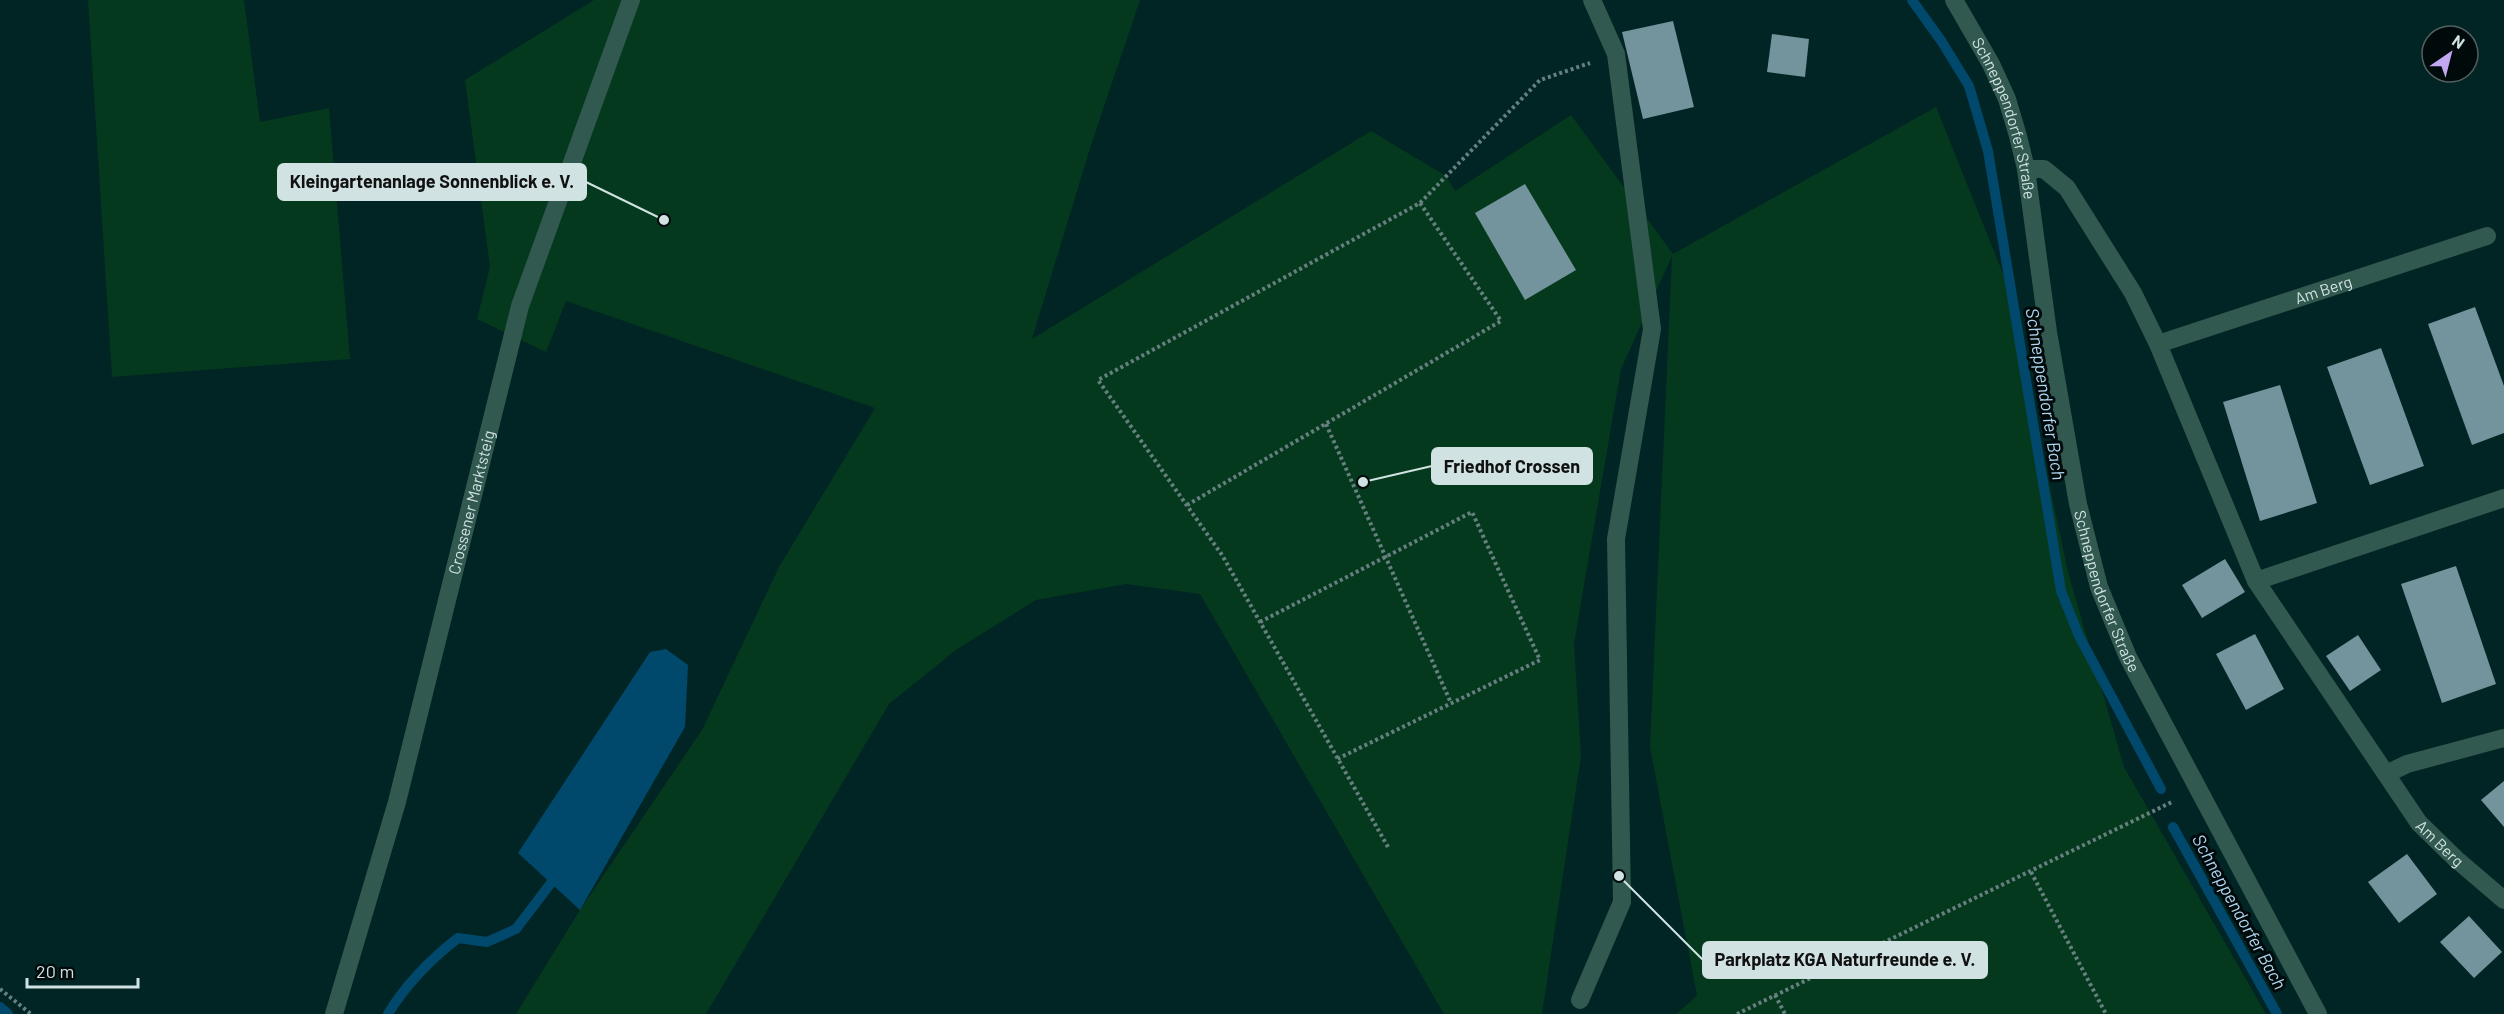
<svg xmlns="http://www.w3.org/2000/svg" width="2504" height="1014" font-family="Barlow,sans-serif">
<rect width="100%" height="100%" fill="#012424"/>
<g fill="#05391e">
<polygon points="88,0 244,0 260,122 329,108 350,359 112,377"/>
<polygon points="594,0 1140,0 1091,145 1032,339 1371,131 1446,176 1455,191 1571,115 1673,254 1936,107 2006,281 2068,572 2124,767 2266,1014 1676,1014 1697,996 1650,747 1672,256 1621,369 1574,644 1581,756 1542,1014 1444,1014 1200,594 1126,584 1036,600 956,650 889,704 706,1014 516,1014 580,910 702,730 779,567 875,408 566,301 546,352 477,319 490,267 465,80"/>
</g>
<polygon fill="#00496c" points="666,649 688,665 685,727 580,910 518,853 650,652"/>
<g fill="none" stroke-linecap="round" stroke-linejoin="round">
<g stroke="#00496c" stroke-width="10">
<polyline points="1912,0 1942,42 1969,86 1988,151 2061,591 2079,636 2161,789"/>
<polyline points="2173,827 2277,1014"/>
<polyline points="0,1007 8,1014"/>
<path d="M 388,1014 C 406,984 431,959 458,938 L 487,942 L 516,929 L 551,883"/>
</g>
</g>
<g fill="#73939d">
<polygon points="1673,21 1694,107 1643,119 1622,32"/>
<polygon points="1772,34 1809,39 1805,77 1767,72"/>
<polygon points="1525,184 1576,270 1525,300 1475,213"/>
<polygon points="2475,307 2504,386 2504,433 2472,445 2428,324"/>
<polygon points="2381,348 2424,466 2370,485 2327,367"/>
<polygon points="2280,385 2317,503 2260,521 2223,402"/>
<polygon points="2225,559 2245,592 2202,618 2182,585"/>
<polygon points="2456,566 2496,684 2442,703 2401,584"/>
<polygon points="2255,634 2284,689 2246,710 2216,654"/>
<polygon points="2358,635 2381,670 2350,691 2326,656"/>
<polygon points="2504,781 2504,827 2481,800"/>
<polygon points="2407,854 2437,894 2399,923 2368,882"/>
<polygon points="2469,916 2502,952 2474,978 2440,942"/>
</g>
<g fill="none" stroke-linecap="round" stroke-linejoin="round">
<g stroke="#668080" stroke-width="4" stroke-dasharray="3 3" stroke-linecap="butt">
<polyline points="1326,424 1451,703"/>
<polyline points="1187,505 1501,321 1420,203"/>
<polyline points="1260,622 1472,512 1540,660 1337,759"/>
<polyline points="1388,847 1222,555 1098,380 1420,203 1540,80 1590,63"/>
<polyline points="2031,872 2106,1014"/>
<polyline points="0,989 31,1014"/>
<polyline points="1775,995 1785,1014"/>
<polyline points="1737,1014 2174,801"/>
</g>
<polyline stroke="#31594f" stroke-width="18" points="1580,1000 1622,902 1616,539 1652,329 1616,54 1592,0"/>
<g stroke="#31594f" stroke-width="18">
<path id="s1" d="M 1954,0 L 1991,64 L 2007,99 L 2018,136 L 2026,169 L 2048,332 L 2078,504 L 2099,587 L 2128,657 L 2318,1014"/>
<path id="s2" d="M 2026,169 L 2044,169 L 2067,188 L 2133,293 L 2158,344 L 2256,581 L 2419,823 L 2456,859 L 2504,900"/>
<path id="s3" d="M 2158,344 L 2487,236"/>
<polyline points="2256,581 2504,498"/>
<polyline points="2386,774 2407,764 2504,738"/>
<path id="s4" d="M 334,1014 L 397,802 L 520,306 L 631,0"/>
</g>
</g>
<g text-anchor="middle" stroke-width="6" stroke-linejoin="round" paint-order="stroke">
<g font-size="16" fill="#d0e2e2" stroke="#010a0b">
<text dy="6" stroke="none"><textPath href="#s1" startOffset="130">Schneppendorfer Straße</textPath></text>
<text dy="6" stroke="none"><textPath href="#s3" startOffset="174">Am Berg</textPath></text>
<text dy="6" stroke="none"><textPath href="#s4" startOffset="530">Crossener Marktsteig</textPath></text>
<text dy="6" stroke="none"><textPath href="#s1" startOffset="616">Schneppendorfer Straße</textPath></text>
<text dy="6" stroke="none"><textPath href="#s2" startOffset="806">Am Berg</textPath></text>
</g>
<g font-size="18" font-style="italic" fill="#afd6f0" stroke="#010a0b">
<text transform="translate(2045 394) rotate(81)" y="6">Schneppendorfer Bach</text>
<text transform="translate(2239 912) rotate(61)" y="6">Schneppendorfer Bach</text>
</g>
</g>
<path fill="none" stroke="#d0e2e2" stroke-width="2" d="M664 220L586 182M1363 482L1432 466M1619 876L1703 960"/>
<g fill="#d0e2e2" stroke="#010a0b" stroke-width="2">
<circle cx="664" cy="220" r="6"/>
<circle cx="1363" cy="482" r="6"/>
<circle cx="1619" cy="876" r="6"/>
</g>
<g fill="#d0e2e2" stroke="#d0e2e2" stroke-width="2">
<rect x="278" y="164" width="308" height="36" rx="6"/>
<rect x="1432" y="448" width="160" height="36" rx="6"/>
<rect x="1703" y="942" width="284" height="36" rx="6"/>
</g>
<g font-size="18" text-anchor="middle" font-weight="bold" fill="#111">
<text x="432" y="188">Kleingartenanlage Sonnenblick e. V.</text>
<text x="1512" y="473">Friedhof Crossen</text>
<text x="1845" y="966">Parkplatz KGA Naturfreunde e. V.</text>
</g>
<g transform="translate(2450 54) rotate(35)"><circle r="28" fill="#010a0b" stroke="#546061" stroke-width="1.5"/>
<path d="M0-4.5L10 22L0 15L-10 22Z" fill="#c2a8f2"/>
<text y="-9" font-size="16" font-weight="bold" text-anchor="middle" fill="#d0e2e2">N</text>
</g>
<path d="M27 978v9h111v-9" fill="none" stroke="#d0e2e2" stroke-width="3"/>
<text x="36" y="978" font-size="18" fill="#d0e2e2" stroke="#010a0b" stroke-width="4.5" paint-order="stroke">20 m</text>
</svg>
